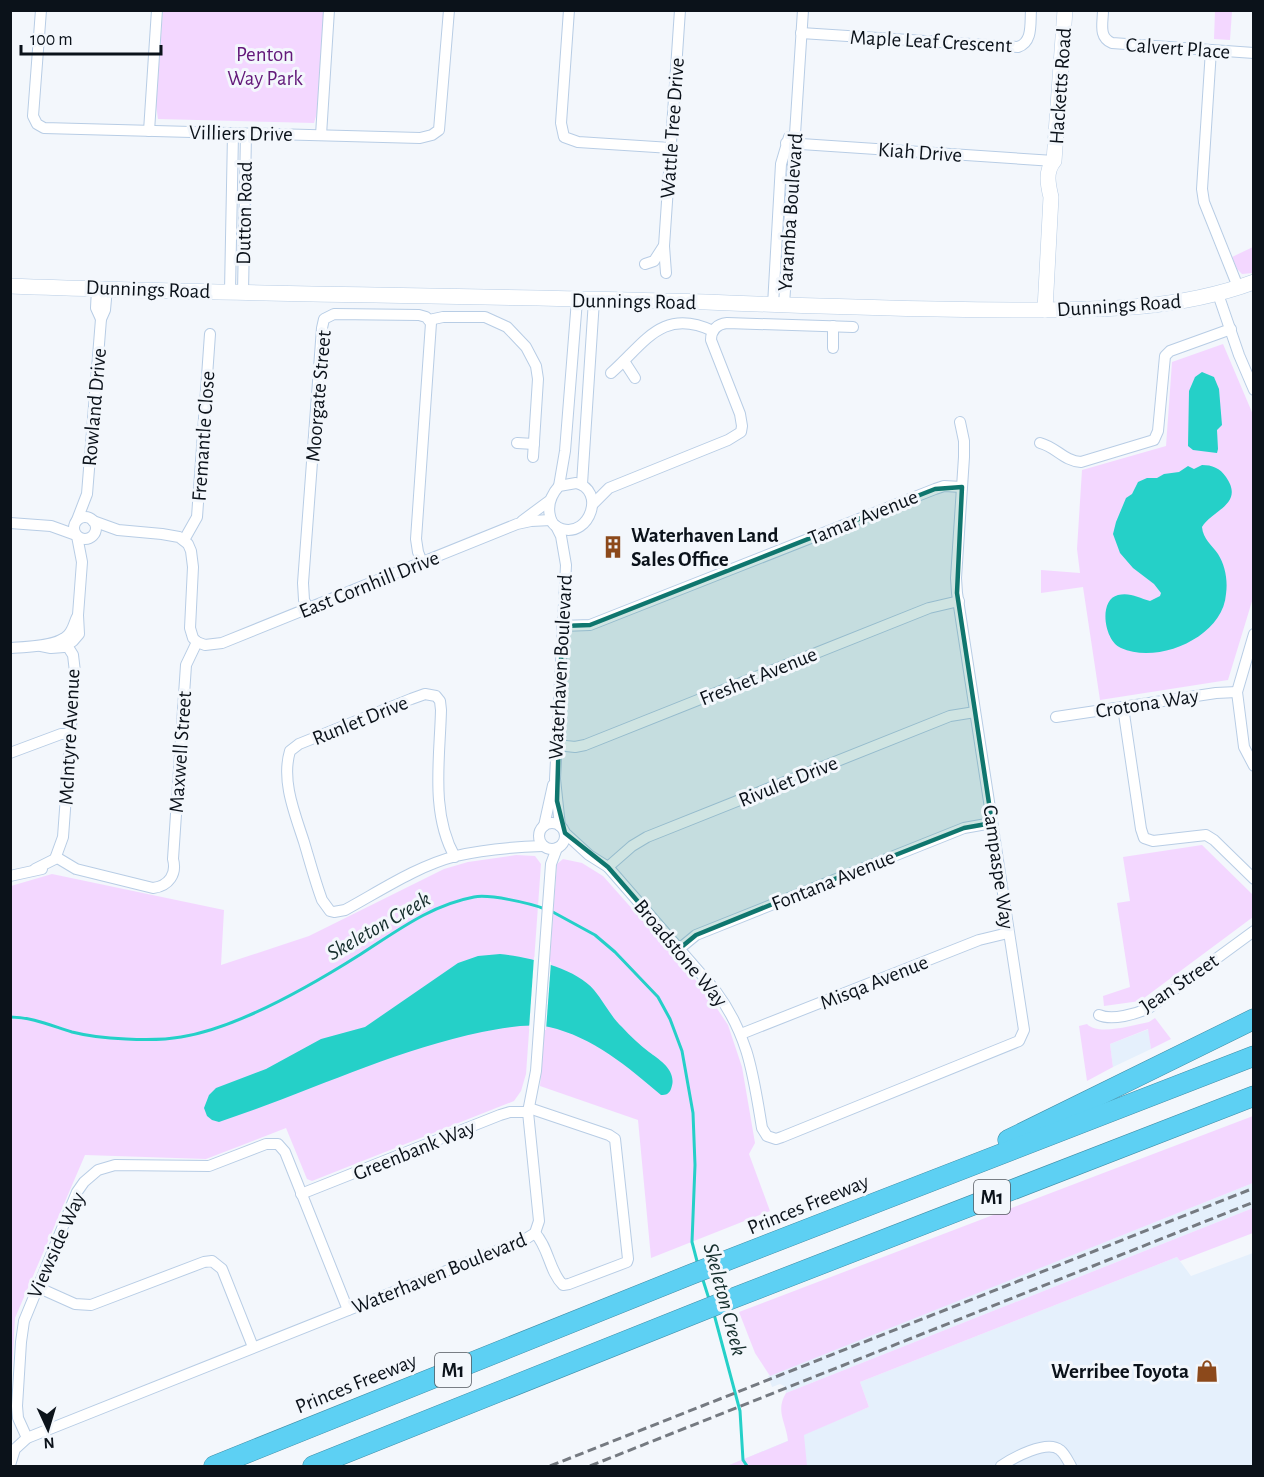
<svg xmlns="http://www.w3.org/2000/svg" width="1264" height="1477" font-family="'Alegreya Sans',sans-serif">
<rect width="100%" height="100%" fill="#f3f7fc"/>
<g fill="#e5f0fc">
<polygon points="1149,1029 1151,1049 1113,1067 1110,1044"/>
<polygon points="1253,1183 1253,1208 786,1393 784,1386 780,1384 772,1387 768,1376"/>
<polygon points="1253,1253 1253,1466 727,1466 869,1407 860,1382 1177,1257 1191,1276"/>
</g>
<g fill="#f3d7ff">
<polygon points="163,11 324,11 317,113 314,123 158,119 156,105"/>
<polygon points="1215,11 1232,11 1230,40 1214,39"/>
<polygon points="1253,247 1253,273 1242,274 1237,269 1232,257"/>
<polygon points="1223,344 1254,417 1253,598 1228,680 1100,700 1083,587 1041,593 1041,570 1080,573 1077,549 1082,470 1166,446 1172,362"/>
<polygon points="1202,845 1253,895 1253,917 1140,1001 1104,1006 1103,996 1130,987 1117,903 1130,901 1123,857"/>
<polygon points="516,855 535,856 541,864 526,1074 521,1091 514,1101 312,1181 307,1179 286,1128 206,1159 85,1155 15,1318 11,1388 11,886 52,874 224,910 221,965 309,936 444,869 468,862"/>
<polygon points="563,859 582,863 603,876 706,992 728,1025 742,1067 755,1143 749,1154 770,1211 651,1258 638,1120 540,1086 557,864"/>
<path d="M 1155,1018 L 1171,1039 L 1151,1049 L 1148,1029 L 1110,1044 L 1113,1067 L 1087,1081 L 1079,1026 L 1087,1024 C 1098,1036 1133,1025 1149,1022 Z"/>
<polygon points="1253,1116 1253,1183 770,1376 755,1353 739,1312"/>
<path d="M 1253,1208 L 1253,1233 L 1180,1261 L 1177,1257 L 860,1382 L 869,1407 L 804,1435 L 807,1466 L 727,1466 L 788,1441 C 786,1422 775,1411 786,1393 Z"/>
</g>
<g fill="#25d0c8">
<polygon points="1202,372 1214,377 1219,389 1222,425 1217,430 1218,449 1217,453 1193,450 1188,446 1189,391 1195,377"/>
<path d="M 1202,465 C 1212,465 1220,468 1226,477 C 1245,504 1212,510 1202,527 C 1203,539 1212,545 1218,554 C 1225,565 1228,580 1226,594 C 1223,637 1158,665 1121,648 C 1104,641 1098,600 1118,595 C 1130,592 1139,598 1150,601 L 1160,596 L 1161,593 L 1154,584 L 1133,568 L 1120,553 L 1113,534 L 1116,522 L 1126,498 L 1132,494 L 1138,482 L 1147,478 L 1157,478 L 1164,474 L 1179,472 L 1188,466 L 1194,469 Z"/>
<path d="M 500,954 C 528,957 576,968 594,990 C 604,1002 611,1017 622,1027 C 630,1036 640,1045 649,1052 C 660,1060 678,1071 671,1089 C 669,1094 666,1095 661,1095 C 628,1067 593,1037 549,1027 C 528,1023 503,1028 482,1032 C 391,1051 307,1093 219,1122 L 212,1120 L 207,1116 L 204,1108 L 209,1095 L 216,1088 L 266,1069 L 321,1039 L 365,1027 L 458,963 L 478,956 Z"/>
</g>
<polygon fill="#f3f7fc" points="534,957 551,962 546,1030 529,1029"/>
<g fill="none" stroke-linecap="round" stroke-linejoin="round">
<g stroke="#25d0c8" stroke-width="3">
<polyline points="551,911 595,935 615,952 658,997 670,1019 682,1051 693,1113 695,1165 692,1242 698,1265"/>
<path d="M 10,1017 C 32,1017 52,1026 72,1032 C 99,1039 153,1042 181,1037 C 238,1028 312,985 361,954 C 397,931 431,905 474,897 C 489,894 530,903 545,909"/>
<polyline points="702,1277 709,1299"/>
<polyline points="714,1314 740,1411 743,1460 747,1466"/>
</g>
<g stroke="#b8cde5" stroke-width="12">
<g id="street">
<polyline points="41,10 33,116 37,124 44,128 420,138 432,135 439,130 449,10"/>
<polyline points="569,10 561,123 564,137 578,142 671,148"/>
<path d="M 1103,10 C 1103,23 1098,37 1112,43 L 1254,53"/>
<path d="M 801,33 L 1018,47 C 1033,42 1030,24 1031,10"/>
<polyline points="1211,50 1202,189 1204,202 1238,287"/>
<polyline points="149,131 157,10"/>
<polyline points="321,135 329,10"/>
<polyline points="786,143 1054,161"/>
<polyline points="645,264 654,261 663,247"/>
<polyline points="666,273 664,246 680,10"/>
<polyline points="97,288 96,308 101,319"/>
<polyline points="230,291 233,134"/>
<polyline points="243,292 246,134"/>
<polyline points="1218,294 1239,355 1254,390"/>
<polyline points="773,305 781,164 789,137"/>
<polyline points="784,305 803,10"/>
<polyline points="429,320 443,317 485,317 507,327 526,347 536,366 538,379 533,457"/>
<polyline points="833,348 833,326"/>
<polyline points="624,361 635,378"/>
<path d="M 611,373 C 645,343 662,307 713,331"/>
<polyline points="517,443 534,444"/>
<path d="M 1040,443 C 1056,447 1064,461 1081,462 L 1154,440 L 1158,431 L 1165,356 L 1170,351 L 1231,329"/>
<path d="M 576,483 C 606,490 590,537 562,529 C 555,527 551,523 550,516 C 547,504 551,495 559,486 Z"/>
<polyline points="582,484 594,300"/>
<polyline points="559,486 565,451 577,300"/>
<path d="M 593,504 L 609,488 L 728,440 L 741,432 L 742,426 L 740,414 L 711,340 C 711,330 717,324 727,323 L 853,327"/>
<circle cx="85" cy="528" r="11"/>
<polyline points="77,520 87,494 101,319 105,310 107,288"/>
<polyline points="93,521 118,530 162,534 179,537 188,544 191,551 193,567 190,628 193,638 197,642"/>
<polyline points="522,521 549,501"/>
<polyline points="10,523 51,526 76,535"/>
<polyline points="556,526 561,536 566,565 555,779 560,826"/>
<polyline points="184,540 197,517 210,334"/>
<polyline points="308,608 304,600 303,583 322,328 324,319 334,314 419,315 426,317 431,323 416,539 418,552 422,562"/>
<polyline points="562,626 590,625 935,489 944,486 962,487"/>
<polyline points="1254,634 1237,692 1244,747 1254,766"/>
<polyline points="197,642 205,645 222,643 517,524 531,521 551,520"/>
<polyline points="41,646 51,648 64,647 73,641 79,634 78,615 82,562 77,536"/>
<path d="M 10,648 C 26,647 58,646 68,635 C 73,630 74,623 77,617"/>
<polyline points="1123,707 1141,829 1144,838 1153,841 1206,835 1214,840 1254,879"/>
<polyline points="1056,717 1216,693 1237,692"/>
<polyline points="557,745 575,747 585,745 929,608 959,601"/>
<polyline points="10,753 61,734 70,734"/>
<circle cx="552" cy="836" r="13"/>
<polyline points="544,826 553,785"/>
<path d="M 565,833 L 589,855 L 608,867 L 715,990 C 749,1036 753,1074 762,1128 L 767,1136 L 776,1139 L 782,1137 L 1019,1041 L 1024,1030 L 957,593 L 956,578 L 964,457 L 964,441 L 960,422"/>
<path d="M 56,857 L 76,869 L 153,888 C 169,886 177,874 173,859 L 186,665 L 197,642"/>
<path d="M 455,857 C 430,813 440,757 441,710 L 440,701 L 436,696 L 425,694 L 411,699 L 299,744 L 290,751 C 281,781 295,814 304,842 C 310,862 315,881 322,900 L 330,911 L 334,912 L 345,910 C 380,891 417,866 456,856 C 485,849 514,847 543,846"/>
<polyline points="608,867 632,846 647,837 950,716 975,712"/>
<polyline points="35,869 55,859 63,837 75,672 73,655 63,639"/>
<polyline points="10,876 42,869"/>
<polyline points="679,949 696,935 964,828 992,823"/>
<path d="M 1099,1015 C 1112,1021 1136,1014 1149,1008 L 1254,931"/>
<polyline points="741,1034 979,940 1008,933"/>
<path d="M 529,1108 L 609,1135 L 615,1139 L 628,1259 L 627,1262 L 569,1284 L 563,1285 C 549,1271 549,1248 535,1233"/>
<polyline points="301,1194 500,1115 510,1112 528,1112"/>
<polyline points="37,1287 75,1304 91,1305 204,1262 212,1261 222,1269 253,1347"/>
<polyline points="27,1438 18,1418 17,1406 21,1342 24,1321 77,1192 84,1182 98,1170 115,1165 209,1166 266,1144 278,1144 285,1152 348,1310"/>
<polyline points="10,1465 15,1449 27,1438 524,1240 535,1233 539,1221 528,1112 536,1071 551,864 557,848"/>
<path d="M 1001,1466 C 1013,1458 1047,1439 1060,1450 C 1065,1454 1068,1461 1071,1466"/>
</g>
</g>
<g stroke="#b8cde5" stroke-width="16">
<g id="secondary">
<path d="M 10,286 C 242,295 474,295 706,302 C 808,306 910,310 1013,310 C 1095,310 1175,311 1254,282"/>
<path d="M 1045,310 L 1051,197 C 1048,185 1045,171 1054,161 L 1065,10"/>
</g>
</g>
<g stroke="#408ea7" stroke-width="21">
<g id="highway">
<polyline points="1008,1140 1254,1019"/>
<polyline points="214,1466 692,1274 1254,1056"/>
<polyline points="313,1466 731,1299 1254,1096"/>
</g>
</g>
<use href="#street" stroke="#fff" stroke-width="10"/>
<use href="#secondary" stroke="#fff" stroke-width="15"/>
<use href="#highway" stroke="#5dd0f3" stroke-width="20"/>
<g stroke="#757a81" stroke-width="3" stroke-dasharray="9 4.5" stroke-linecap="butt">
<polyline points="550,1466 1254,1188"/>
<polyline points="590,1466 1254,1202"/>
</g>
</g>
<path fill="#0f766e" fill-opacity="0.2" stroke="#0f766e" stroke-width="4.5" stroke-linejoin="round" d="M 962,487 L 957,593 L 992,823 L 964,828 L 837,878 L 696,935 L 679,949 L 608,867 L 565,833 L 557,801 L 562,626 L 590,625 L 935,489 Z"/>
<defs>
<g id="building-bare" transform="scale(1.8)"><path d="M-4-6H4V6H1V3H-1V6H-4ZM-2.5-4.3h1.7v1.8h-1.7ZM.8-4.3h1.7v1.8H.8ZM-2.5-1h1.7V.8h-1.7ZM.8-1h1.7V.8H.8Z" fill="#8c491b" stroke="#f3f7fc" stroke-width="2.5" paint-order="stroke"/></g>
<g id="shop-bare" transform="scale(1.8)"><path d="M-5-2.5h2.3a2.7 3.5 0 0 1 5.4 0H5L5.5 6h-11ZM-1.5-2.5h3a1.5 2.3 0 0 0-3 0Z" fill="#8c491b" stroke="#f3f7fc" stroke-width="2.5" paint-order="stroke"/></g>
</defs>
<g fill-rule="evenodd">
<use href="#building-bare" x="613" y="547"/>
<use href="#shop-bare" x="1207" y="1371"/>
</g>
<g text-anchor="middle" stroke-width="6" stroke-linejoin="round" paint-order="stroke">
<g fill="#f3f7fc" stroke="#51575e" stroke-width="1.5">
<rect x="974" y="1180" width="36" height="34" rx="4.5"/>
<rect x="435" y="1353" width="36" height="34" rx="4.5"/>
</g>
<g font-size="20" font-weight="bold" fill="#0b121a">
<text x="992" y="1204">M1</text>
<text x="453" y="1377">M1</text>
</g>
<g font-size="21" fill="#0b121a" stroke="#f3f7fc">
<text transform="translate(931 41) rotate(3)" y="7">Maple Leaf Crescent</text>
<text transform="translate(1178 48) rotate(4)" y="7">Calvert Place</text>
<text transform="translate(1060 86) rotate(-86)" y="7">Hacketts Road</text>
<text transform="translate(672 128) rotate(-86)" y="7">Wattle Tree Drive</text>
<text transform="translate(241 133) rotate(1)" y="7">Villiers Drive</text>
<text transform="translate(920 152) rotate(4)" y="7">Kiah Drive</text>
<text transform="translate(790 212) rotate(-86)" y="7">Yaramba Boulevard</text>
<text transform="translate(244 213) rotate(-89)" y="7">Dutton Road</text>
<text transform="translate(148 289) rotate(2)" y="7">Dunnings Road</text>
<text transform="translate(634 301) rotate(1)" y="7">Dunnings Road</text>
<text transform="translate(1119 305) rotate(-4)" y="7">Dunnings Road</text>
<text transform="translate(318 396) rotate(-85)" y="7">Moorgate Street</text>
<text transform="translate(94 407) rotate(-85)" y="7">Rowland Drive</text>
<text transform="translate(203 436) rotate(-86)" y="7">Fremantle Close</text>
<text transform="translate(863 517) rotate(-22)" y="7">Tamar Avenue</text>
<text transform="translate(369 584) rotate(-22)" y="7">East Cornhill Drive</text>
<text transform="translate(560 667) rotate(-87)" y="7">Waterhaven Boulevard</text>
<text transform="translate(758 676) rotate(-22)" y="7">Freshet Avenue</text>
<text transform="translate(1147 703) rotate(-9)" y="7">Crotona Way</text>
<text transform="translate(360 720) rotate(-22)" y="7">Runlet Drive</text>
<text transform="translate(69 737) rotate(-87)" y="7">McIntyre Avenue</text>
<text transform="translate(180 752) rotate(-86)" y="7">Maxwell Street</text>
<text transform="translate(788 781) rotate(-22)" y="7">Rivulet Drive</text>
<text transform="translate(999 867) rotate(82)" y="7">Campaspe Way</text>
<text transform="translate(833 880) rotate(-22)" y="7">Fontana Avenue</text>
<text transform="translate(681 953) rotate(50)" y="7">Broadstone Way</text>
<text transform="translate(874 982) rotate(-22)" y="7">Misqa Avenue</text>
<text transform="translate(1179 983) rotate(-34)" y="7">Jean Street</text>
<text transform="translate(414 1150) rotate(-22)" y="7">Greenbank Way</text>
<text transform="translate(808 1204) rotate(-22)" y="7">Princes Freeway</text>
<text transform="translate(56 1245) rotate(-66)" y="7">Viewside Way</text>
<text transform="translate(439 1273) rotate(-22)" y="7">Waterhaven Boulevard</text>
<text transform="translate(356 1383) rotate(-22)" y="7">Princes Freeway</text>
</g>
<g font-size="21" fill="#631a7a" stroke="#f3f7fc">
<text x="265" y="61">Penton<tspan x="265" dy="24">Way Park</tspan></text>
</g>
<g font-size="21" font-weight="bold" fill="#0b121a" stroke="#f3f7fc" text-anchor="start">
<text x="631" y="542">Waterhaven Land<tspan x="631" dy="24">Sales Office</tspan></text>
<text x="1189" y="1378" text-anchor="end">Werribee Toyota</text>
</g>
<g font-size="22" font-style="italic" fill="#152e2c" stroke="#f3f7fc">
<text transform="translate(378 925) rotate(-30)" y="8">Skeleton Creek</text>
<text transform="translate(726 1299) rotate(75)" y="8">Skeleton Creek</text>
</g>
</g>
<rect width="1264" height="1477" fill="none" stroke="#0b121a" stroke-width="24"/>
<g transform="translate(48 1429) rotate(176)" stroke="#f3f7fc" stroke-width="4.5" paint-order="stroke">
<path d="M0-4.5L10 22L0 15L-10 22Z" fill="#0b121a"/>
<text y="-9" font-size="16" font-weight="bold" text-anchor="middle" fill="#0b121a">N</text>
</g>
<path d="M21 45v9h140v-9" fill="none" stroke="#0b121a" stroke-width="3"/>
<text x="30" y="45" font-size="18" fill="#0b121a" stroke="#f3f7fc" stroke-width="4.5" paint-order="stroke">100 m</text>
</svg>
